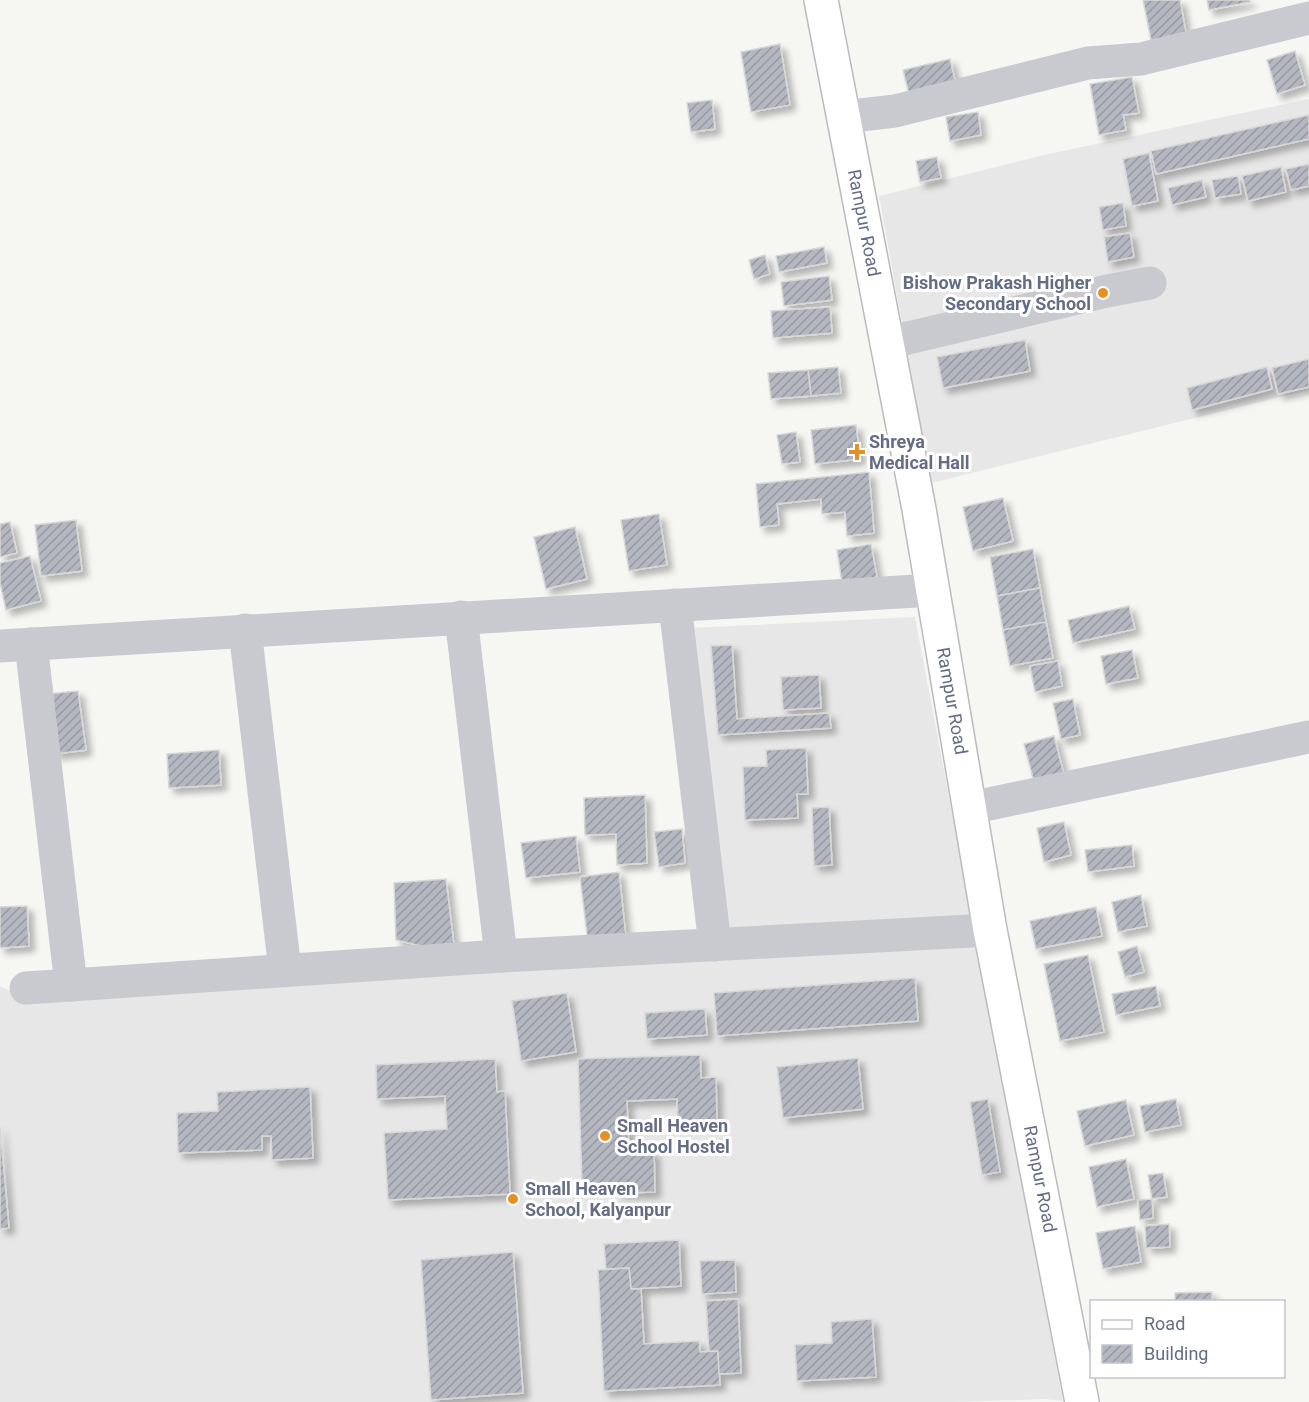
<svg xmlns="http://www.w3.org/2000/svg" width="1309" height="1402" font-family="Roboto,sans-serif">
<defs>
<pattern id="building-hatch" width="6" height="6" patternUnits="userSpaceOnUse" patternTransform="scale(1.5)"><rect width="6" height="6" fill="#b4b7bf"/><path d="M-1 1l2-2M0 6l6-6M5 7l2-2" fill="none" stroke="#9699a1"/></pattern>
<filter id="shadow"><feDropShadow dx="5.5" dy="5.5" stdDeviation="3" flood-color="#0004"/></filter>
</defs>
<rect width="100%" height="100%" fill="#f6f7f3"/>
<g fill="#e7e7e7">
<polygon points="1309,99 1309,390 931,483 879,196 1044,155"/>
<polygon points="915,617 1063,1401 1045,1399 955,1402 0,1402 0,986 26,999 728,955 690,628"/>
</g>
<g fill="url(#building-hatch)" stroke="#d7d8d6" stroke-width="1.5" filter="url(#shadow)">
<polygon points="1143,0 1180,0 1188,44 1153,50"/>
<polygon points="1207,0 1250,0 1250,2 1209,10"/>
<polygon points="780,44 790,105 751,112 741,52"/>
<polygon points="1295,51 1305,85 1277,94 1267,60"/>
<polygon points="950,59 957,89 910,99 903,70"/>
<polygon points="1132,77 1139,113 1123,115 1126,130 1099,135 1090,84"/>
<polygon points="712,100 715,129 691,132 687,103"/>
<polygon points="978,112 981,135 950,141 946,117"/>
<polygon points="1309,115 1309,139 1156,174 1151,151"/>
<polygon points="1149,153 1158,201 1132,206 1123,159"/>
<polygon points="937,157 941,178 920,182 916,161"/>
<polygon points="1309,164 1309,186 1291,190 1286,169"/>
<polygon points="1281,167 1286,192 1248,201 1242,176"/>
<polygon points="1238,176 1241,194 1215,198 1212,180"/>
<polygon points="1202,180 1206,197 1172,205 1168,188"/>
<polygon points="1123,203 1126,226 1103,230 1099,207"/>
<polygon points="1130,233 1134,257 1108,262 1104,237"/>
<polygon points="824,247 827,263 779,272 776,256"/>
<polygon points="765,255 770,274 754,279 749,260"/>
<polygon points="829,276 832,300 784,306 781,282"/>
<polygon points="830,307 832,333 773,338 771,311"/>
<polygon points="1025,340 1030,371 943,388 937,357"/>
<polygon points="1309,359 1309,387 1278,394 1272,368"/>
<polygon points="838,367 841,393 811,396 808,370"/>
<polygon points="1267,367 1272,389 1192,410 1187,388"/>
<polygon points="808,370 811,396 771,399 768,373"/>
<polygon points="856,425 860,459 815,464 811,430"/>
<polygon points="796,432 800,462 782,464 777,435"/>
<polygon points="869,472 874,533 847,536 845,512 822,514 821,499 777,504 779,525 760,527 756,484"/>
<polygon points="1003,498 1013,541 973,551 963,507"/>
<polygon points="659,514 667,565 629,571 621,520"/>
<polygon points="76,520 82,571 41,576 35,525"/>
<polygon points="10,522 17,553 0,557 0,524"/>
<polygon points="575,527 587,579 546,589 534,537"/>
<polygon points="871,544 877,577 842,583 837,550"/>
<polygon points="1033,549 1040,588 997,596 990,557"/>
<polygon points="30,556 41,601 6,610 0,583 0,563"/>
<polygon points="1040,588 1046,622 1003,630 997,596"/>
<polygon points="1129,606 1135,629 1073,643 1068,620"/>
<polygon points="1046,622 1053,658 1010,666 1003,630"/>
<polygon points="732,645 737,719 829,713 831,728 718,735 711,646"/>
<polygon points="1132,650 1138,678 1106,684 1101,656"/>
<polygon points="1058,661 1062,686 1035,692 1030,666"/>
<polygon points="819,675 821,708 783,710 781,677"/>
<polygon points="78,691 86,750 55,754 47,694"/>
<polygon points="1073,699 1080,735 1061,739 1053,703"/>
<polygon points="1054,736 1065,778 1035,786 1024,744"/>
<polygon points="806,748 808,794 797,794 798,818 745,820 743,767 767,766 766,750"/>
<polygon points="219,750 221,785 169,788 167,754"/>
<polygon points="645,795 647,863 617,865 616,834 585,835 584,798"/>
<polygon points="829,807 832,865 814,866 812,808"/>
<polygon points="1064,822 1071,855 1044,862 1037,828"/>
<polygon points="682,829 685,863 659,867 654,832"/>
<polygon points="576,836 580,872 526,878 521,843"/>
<polygon points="1132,845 1134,866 1088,872 1085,850"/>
<polygon points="619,872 626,938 588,943 580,877"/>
<polygon points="446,879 455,954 396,940 394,883"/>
<polygon points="1141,895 1147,926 1118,932 1112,902"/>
<polygon points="27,906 29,946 0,948 0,907"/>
<polygon points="1096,907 1102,936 1036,949 1030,921"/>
<polygon points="1137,946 1144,972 1125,977 1118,952"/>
<polygon points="1088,955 1104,1032 1060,1041 1044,964"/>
<polygon points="915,978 918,1021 717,1036 714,993"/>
<polygon points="1156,986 1160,1006 1116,1015 1112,994"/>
<polygon points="567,993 576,1052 521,1061 512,1001"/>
<polygon points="705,1009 707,1035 647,1039 645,1013"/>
<polygon points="700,1055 701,1078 716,1077 717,1121 678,1122 677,1099 627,1101 629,1152 654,1151 655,1192 618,1193 618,1183 582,1184 578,1059"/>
<polygon points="858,1058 863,1109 783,1118 777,1067"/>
<polygon points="495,1059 497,1092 505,1091 510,1194 388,1200 384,1133 447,1129 445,1096 377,1099 376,1065"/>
<polygon points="310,1087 313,1158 272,1160 271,1136 262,1136 262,1150 178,1153 177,1113 218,1111 217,1092"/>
<polygon points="988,1099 1000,1172 982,1175 970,1102"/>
<polygon points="1176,1099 1181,1125 1145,1132 1140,1106"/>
<polygon points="1126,1100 1134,1135 1085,1146 1077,1111"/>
<polygon points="0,1127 9,1228 0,1229"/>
<polygon points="1126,1159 1134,1199 1097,1207 1089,1167"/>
<polygon points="1163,1173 1167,1197 1152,1199 1148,1175"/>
<polygon points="1152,1199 1153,1218 1140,1220 1138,1200"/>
<polygon points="1169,1224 1170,1247 1146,1248 1145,1226"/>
<polygon points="1135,1226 1141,1262 1103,1269 1096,1233"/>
<polygon points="679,1240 681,1286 631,1289 629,1268 606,1269 604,1244"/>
<polygon points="513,1252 523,1393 431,1400 421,1260"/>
<polygon points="735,1260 736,1292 702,1294 700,1261"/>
<polygon points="629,1268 631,1289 641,1289 644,1344 699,1341 700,1352 718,1351 720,1385 604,1391 598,1270"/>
<polygon points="1212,1292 1212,1302 1175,1302 1175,1293"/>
<polygon points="738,1299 741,1373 719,1374 718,1351 709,1351 706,1301"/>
<polygon points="872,1319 876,1377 797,1381 795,1345 832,1343 831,1322"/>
</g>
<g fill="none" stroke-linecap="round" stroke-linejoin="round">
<g stroke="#b9bbc0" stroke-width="36">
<polyline id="major" points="821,0 919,509 990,930 1082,1402"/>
</g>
<g stroke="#c9cacf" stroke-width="33">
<polyline points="844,117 895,111 1088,63 1141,59 1309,18"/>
<polyline points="887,343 1107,291 1150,283"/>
<polyline points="675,605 715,945"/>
<polyline points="461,617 501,956"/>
<polyline points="245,630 285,970"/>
<polyline points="31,644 71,985"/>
<polyline points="0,646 933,590"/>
<polyline points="970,808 1309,737"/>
<polyline points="26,988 501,956 990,930"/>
</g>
<use href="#major" stroke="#fff" stroke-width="33"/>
</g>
<g fill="#e59025" stroke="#fff" stroke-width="2">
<circle cx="1103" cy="293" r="6"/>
<path d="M854 443h6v6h6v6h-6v6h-6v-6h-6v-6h6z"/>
<circle cx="605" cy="1136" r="6"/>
<circle cx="513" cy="1199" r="6"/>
</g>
<g text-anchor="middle" stroke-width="6" stroke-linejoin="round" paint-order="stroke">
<g font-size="18" fill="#656d85" stroke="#fff">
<text transform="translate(864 223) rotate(79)" y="6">Rampur Road</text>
<text transform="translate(952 701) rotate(80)" y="6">Rampur Road</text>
<text transform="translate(1040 1179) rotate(79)" y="6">Rampur Road</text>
</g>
<g font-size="18" font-weight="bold" fill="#656d85" stroke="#fff" text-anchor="start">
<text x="1091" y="289" text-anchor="end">Bishow Prakash Higher<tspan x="1091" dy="21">Secondary School</tspan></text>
<text x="869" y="448">Shreya<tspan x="869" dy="21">Medical Hall</tspan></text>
<text x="617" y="1132">Small Heaven<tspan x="617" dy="21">School Hostel</tspan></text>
<text x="525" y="1195">Small Heaven<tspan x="525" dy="21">School, Kalyanpur</tspan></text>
</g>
</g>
<rect x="1090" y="1300" width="195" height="78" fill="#ffffff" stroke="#c1c5ce" stroke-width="1.5"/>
<rect x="1102" y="1320" width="30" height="9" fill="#ffffff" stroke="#c1c5ce" stroke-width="1.5"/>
<text x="1144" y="1330" font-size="18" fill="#656d85">Road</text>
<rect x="1102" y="1345" width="30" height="18" fill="url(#building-hatch)" stroke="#c1c5ce" stroke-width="1.5"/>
<text x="1144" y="1360" font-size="18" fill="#656d85">Building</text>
</svg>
